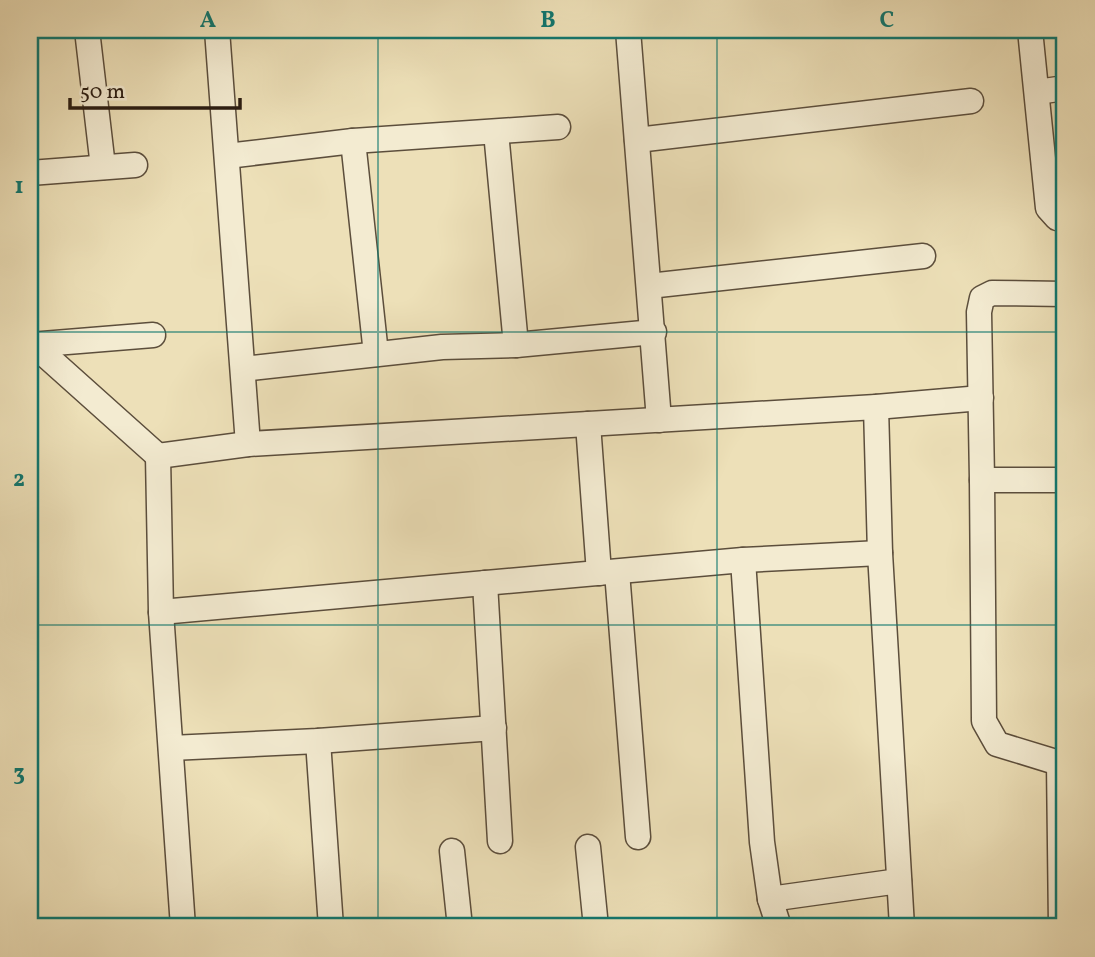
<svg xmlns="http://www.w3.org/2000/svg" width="1095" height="957" font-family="Vollkorn,serif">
<rect width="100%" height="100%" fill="#ede0b8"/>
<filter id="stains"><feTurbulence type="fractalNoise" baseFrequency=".00286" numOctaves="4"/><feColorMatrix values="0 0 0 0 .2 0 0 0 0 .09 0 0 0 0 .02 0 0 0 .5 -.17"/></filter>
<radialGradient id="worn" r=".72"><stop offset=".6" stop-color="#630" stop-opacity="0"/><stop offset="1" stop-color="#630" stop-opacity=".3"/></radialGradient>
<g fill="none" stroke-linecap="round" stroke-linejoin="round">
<g stroke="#5c4e3c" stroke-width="27">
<g id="street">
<polyline points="87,30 103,167"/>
<polyline points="217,30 248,444"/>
<polyline points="628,30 659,420"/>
<polyline points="1030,30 1048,208 1057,218 1065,220"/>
<polyline points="1037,92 1065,88"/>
<polyline points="496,132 516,345"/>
<polyline points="637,140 971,101"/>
<polyline points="353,141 376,354"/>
<polyline points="227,156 353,141 558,127"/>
<polyline points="30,173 135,165"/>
<polyline points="649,286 923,256"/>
<polyline points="1065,294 992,293 982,298 979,312 982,480 1065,480"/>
<polyline points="30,345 153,335"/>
<polyline points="34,345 158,456"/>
<polyline points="243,369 442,347 516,345 654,332"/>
<polyline points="876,407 880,553 902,927"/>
<polyline points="588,424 599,573"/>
<polyline points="158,456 248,444 876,407 981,398"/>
<polyline points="158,456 161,612 183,927"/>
<polyline points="982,480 984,721 997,744 1059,763 1061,927"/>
<polyline points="743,560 762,842 770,899 779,927"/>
<polyline points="617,572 638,837"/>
<polyline points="485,583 500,841"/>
<polyline points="161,612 743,560 880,553"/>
<polyline points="318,741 331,927"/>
<polyline points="171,748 318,741 494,728"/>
<polyline points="588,847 596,927"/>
<polyline points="452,851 460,927"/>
<polyline points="770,899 899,881"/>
</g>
</g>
<use href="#street" stroke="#f3ebd1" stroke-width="24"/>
</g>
<path fill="none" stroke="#0f766e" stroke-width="2" stroke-opacity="0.55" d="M 378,30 L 378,927M 717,30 L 717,927M 30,332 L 1065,332M 30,625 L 1065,625"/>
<rect width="1095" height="957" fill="none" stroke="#ede0b8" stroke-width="77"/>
<path d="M70 98v10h170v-10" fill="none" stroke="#2b1d12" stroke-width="3.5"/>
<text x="80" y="98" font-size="21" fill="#2b1d12" stroke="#f3ebd1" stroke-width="5" paint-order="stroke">50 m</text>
<rect x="38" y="38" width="1018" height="880" fill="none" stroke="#0f766e" stroke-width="2.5"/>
<g font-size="23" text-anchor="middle" font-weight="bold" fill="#0f766e">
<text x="208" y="27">A</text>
<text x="548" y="27">B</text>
<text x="887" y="27">C</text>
<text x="19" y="193">1</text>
<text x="19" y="486">2</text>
<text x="19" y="780">3</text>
</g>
<rect width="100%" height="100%" filter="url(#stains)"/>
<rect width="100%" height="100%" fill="url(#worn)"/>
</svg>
